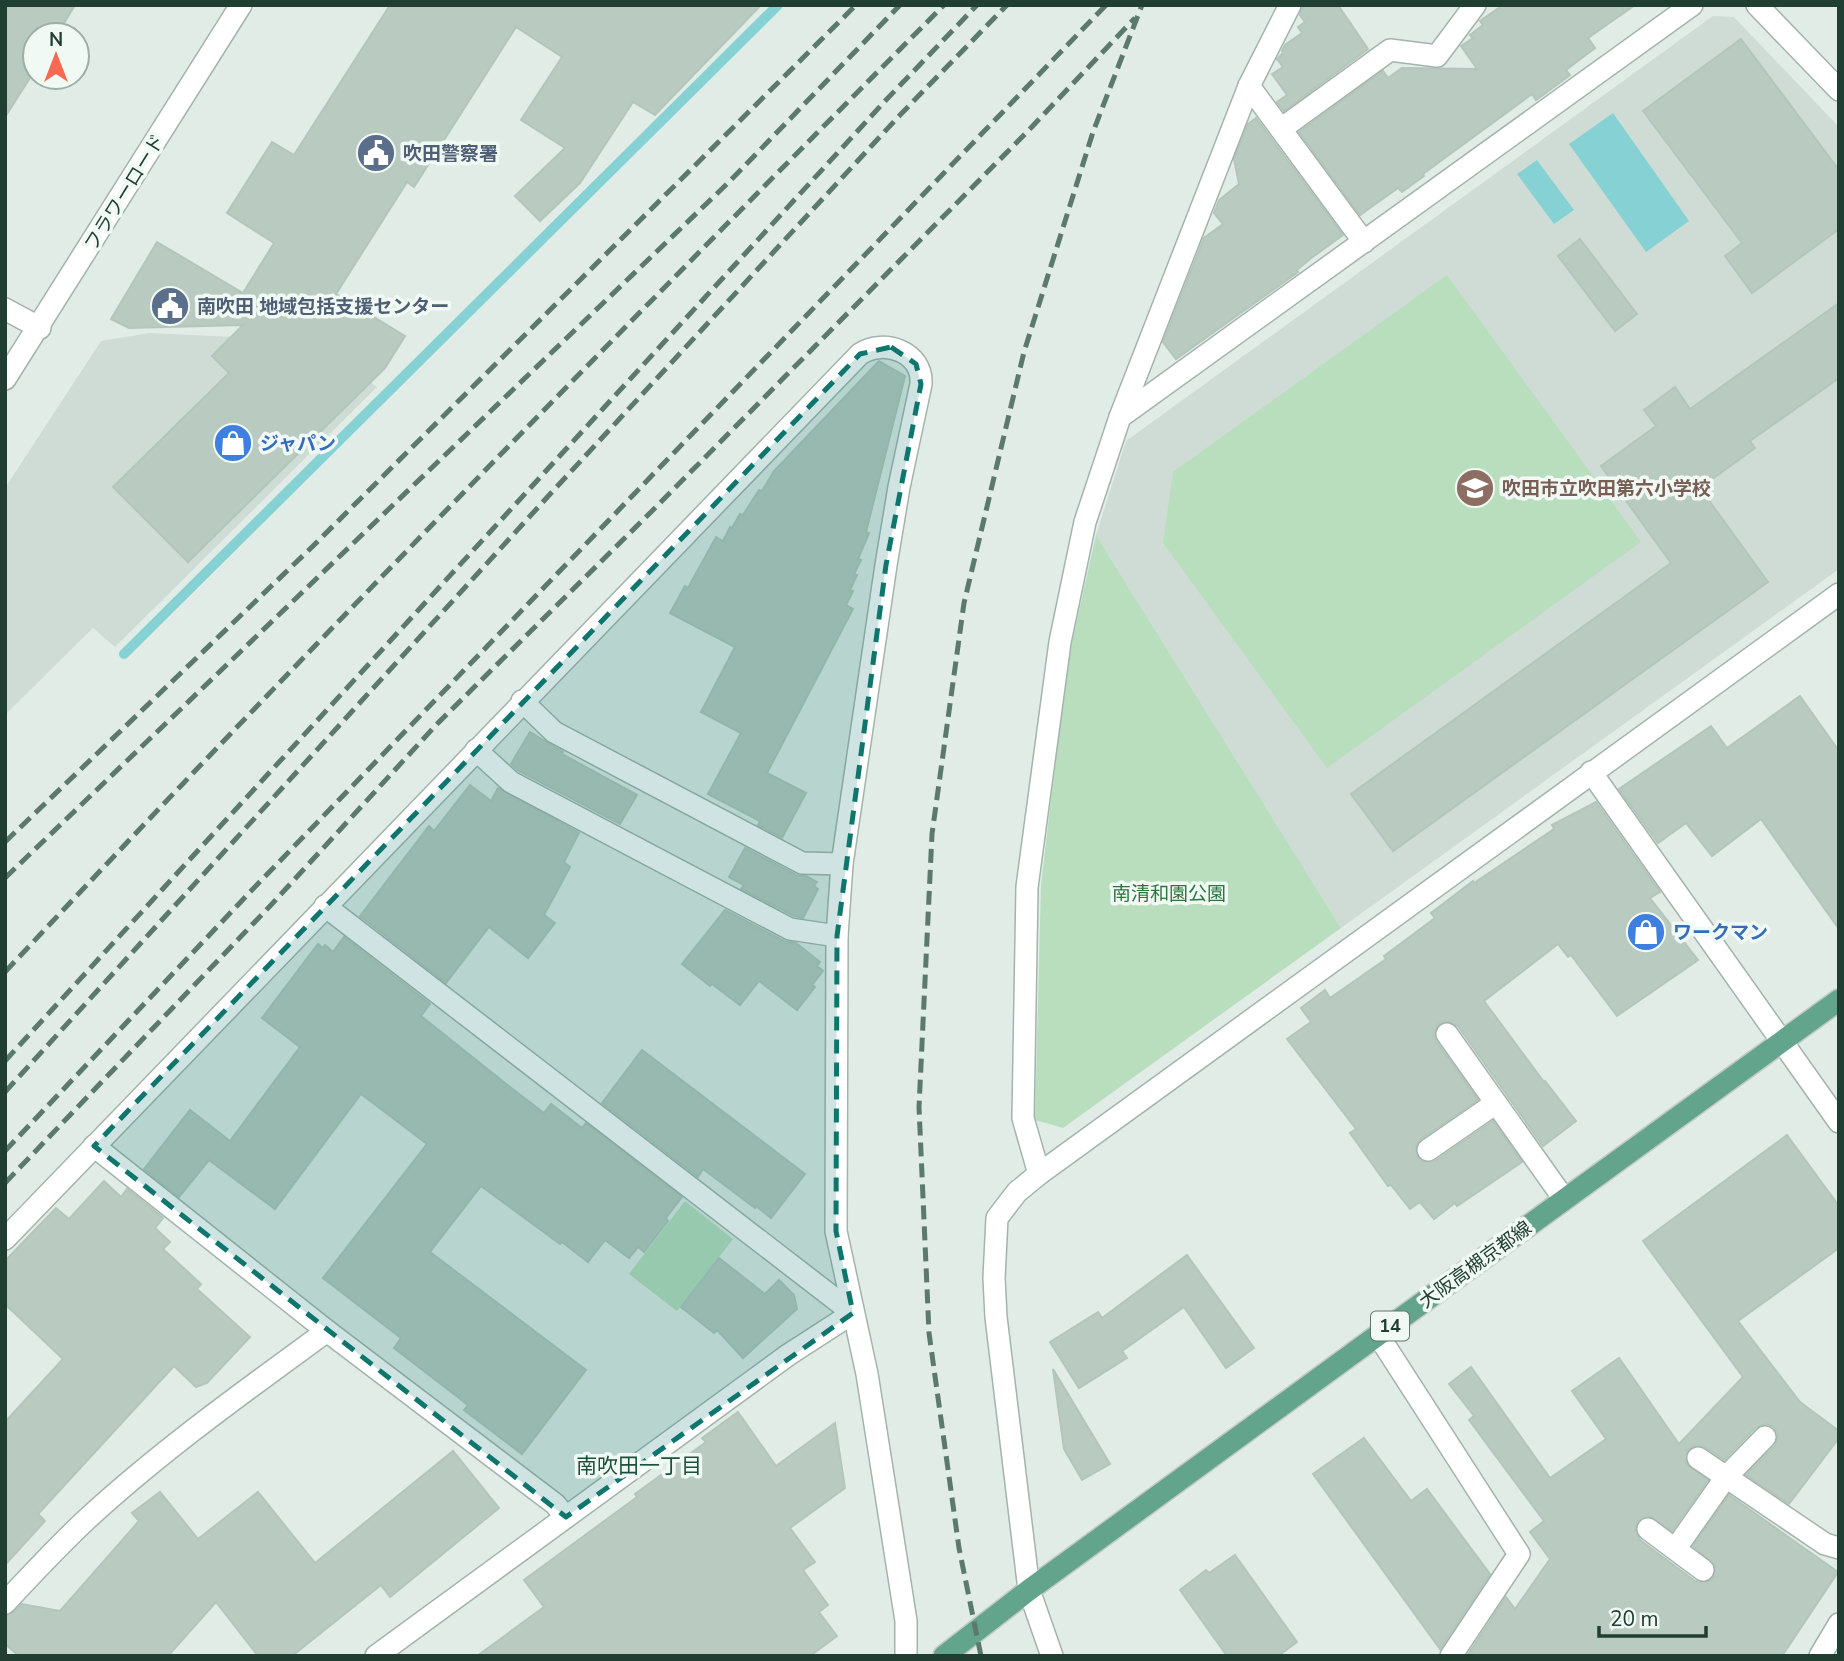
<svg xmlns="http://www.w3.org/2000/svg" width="1844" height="1661" font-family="'Nunito Sans','Noto Sans JP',sans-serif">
<rect width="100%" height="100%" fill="#e1ece6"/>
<g fill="#cfdcd5">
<polygon points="1713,16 1734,17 1839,127 1839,569 1341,928 1096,535 1126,441"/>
<polygon points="277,317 377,387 115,647 93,628 5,715 5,488 101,341 149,333 256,338"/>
</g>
<g fill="#b8debe">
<polygon points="1447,275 1641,542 1327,768 1163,543 1173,472"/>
<polygon points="1096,535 1341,928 1063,1128 1035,1120 1041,885 1067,665"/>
<polygon points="685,1201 733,1239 677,1311 629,1274"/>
</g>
<g fill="#86d1d4">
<polygon points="1613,113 1689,221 1646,252 1569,144"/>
<polygon points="1537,160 1574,210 1554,224 1517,174"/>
</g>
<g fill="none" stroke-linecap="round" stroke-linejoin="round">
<polyline stroke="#86d1d4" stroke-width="10" points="124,654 778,5"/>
</g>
<g fill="#b9cac1" stroke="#b3c6bc" stroke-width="2">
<polygon points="5,5 75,5 57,35 35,35 35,70 5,117"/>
<polygon points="390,5 761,5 655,115 633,102 580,183 540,221 515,196 565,148 521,120 562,57 516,27 414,187 407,182 336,294 405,336 385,368 188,562 113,487 229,373 212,356 243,325 129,328 111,319 157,242 243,293 274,243 227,213 272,142 294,155"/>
<polygon points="1303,5 1338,5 1368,49 1284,111 1277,102 1287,95 1272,74 1283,67 1277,59 1283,53 1282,51 1285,45 1302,33 1298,27 1305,22 1300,15"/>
<polygon points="1503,5 1635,5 1588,38 1595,48 1566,70 1570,75 1536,100 1532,94 1423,174 1424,176 1402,192 1398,188 1360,215 1299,132 1383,71 1388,78 1402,68 1477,69 1461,46 1473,38 1470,35 1483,25 1480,21"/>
<polygon points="1741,39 1839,170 1839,229 1752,293 1725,256 1742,243 1643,111"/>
<polygon points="1256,118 1343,235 1310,259 1297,270 1298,272 1176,359 1163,342 1204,238 1223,224 1214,213 1219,200 1239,184 1234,159 1248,124"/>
<polygon points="1580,239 1637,314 1615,331 1558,256"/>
<polygon points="1839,303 1839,378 1750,441 1755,448 1700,488 1768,582 1393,851 1351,794 1671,563 1601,466 1656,426 1644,410 1675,387 1690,409"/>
<polygon points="879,361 905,376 866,532 869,533 858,559 861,560 854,574 857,575 850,590 853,591 846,605 853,609 767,773 806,793 782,838 758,825 760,821 708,794 741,733 701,712 735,647 670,613 685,586 688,588 716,537 723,541 730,527 732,528 740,514 743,515 759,490 762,491 774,471"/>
<polygon points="1800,696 1839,751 1839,929 1761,819 1712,856 1686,823 1658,843 1619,789 1711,726 1727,748"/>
<polygon points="530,732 563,752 562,754 637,795 620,824 519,771 511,764"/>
<polygon points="470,785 491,801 498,788 579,833 564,862 570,867 544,915 555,923 528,958 489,927 446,983 360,916 429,826 434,831"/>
<polygon points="1596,802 1660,892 1650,898 1698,960 1617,1016 1571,955 1568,957 1558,944 1484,1001 1544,1082 1545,1081 1576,1121 1543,1146 1458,1026 1446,1021 1439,1024 1434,1035 1436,1041 1478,1100 1420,1140 1416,1145 1417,1157 1423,1162 1435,1161 1493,1121 1522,1162 1457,1206 1455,1203 1434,1219 1420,1202 1410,1209 1391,1185 1388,1186 1350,1133 1356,1129 1287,1039 1311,1022 1301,1008 1325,990 1330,998 1386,959 1384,956 1435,918 1431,913 1473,881 1474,883 1554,829 1552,825"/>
<polygon points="745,848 796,875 806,876 817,882 814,886 818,889 803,918 794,916 741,889 744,885 729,877"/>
<polygon points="725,910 784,941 796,943 820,962 817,966 823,971 812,985 815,987 797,1010 759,981 740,1005 712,984 710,986 682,964"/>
<polygon points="344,937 430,1004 421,1016 510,1087 544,1113 551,1104 582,1128 586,1123 682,1197 666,1218 668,1221 644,1252 638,1247 629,1258 605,1240 588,1262 562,1242 560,1244 481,1186 430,1252 586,1370 522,1454 464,1410 468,1405 394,1348 401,1338 323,1278 427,1144 361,1094 275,1209 209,1160 179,1197 144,1169 190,1110 230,1141 300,1047 262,1018 318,944 323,948 325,945 333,952"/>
<polygon points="642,1050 805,1174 771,1218 756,1206 755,1208 703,1169 698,1177 602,1103"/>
<polygon points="1787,1135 1839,1206 1839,1248 1738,1321 1800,1402 1839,1431 1839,1438 1789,1504 1746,1475 1775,1446 1778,1434 1774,1427 1768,1424 1756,1427 1724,1460 1705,1447 1693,1446 1687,1451 1686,1463 1708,1480 1672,1531 1649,1516 1638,1521 1635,1528 1640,1540 1695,1581 1708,1582 1714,1577 1715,1565 1693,1546 1729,1495 1838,1572 1782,1656 1467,1656 1506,1597 1515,1609 1550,1559 1530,1532 1544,1521 1469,1420 1474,1416 1449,1384 1471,1367 1550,1478 1606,1439 1572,1391 1619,1358 1679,1444 1743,1377 1643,1241"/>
<polygon points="104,1181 121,1197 127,1189 163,1218 155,1228 170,1242 163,1249 201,1284 197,1289 250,1337 207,1383 196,1387 174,1366 38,1514 45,1521 5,1565 5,1422 63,1359 5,1304 5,1261 56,1208 69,1219"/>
<polygon points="1187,1255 1254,1348 1226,1368 1184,1307 1122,1351 1127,1358 1079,1388 1050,1342 1098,1312 1102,1318"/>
<polygon points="719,1258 765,1294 779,1280 794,1295 797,1309 743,1358 717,1330 714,1333 681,1307"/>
<polygon points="1053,1369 1110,1464 1082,1480 1064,1449"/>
<polygon points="738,1412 776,1466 835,1423 845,1488 790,1528 815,1562 803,1570 828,1605 819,1612 837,1636 810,1656 477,1656 544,1607 524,1580 637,1497 635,1494 706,1442 702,1438"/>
<polygon points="1364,1438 1411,1501 1427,1489 1490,1574 1440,1649 1313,1474"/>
<polygon points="453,1451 499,1508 390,1597 381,1585 292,1656 258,1656 216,1602 168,1656 19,1656 5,1644 5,1616 14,1612 22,1604 60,1611 139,1521 132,1513 160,1492 198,1539 258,1492 315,1563"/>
<polygon points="1235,1555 1297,1642 1278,1656 1227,1656 1180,1590 1206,1570 1209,1573"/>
</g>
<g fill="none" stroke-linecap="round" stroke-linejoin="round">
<g stroke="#a3b4ac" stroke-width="24">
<g id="minor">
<polyline points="1757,5 1839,90"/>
<polyline points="1249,86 1364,242"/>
<polyline points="1281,129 1390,50 1437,56 1475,5"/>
<polyline points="5,309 40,328"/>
<polyline points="5,379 241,5"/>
<polyline points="1120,417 1692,5"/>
<polyline points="522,701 554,732 802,863 842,864"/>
<polyline points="476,750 511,782 790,929 837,936"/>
<polyline points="1591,772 1839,1122"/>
<polyline points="325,906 853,1313"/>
<polyline points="1447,1034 1564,1199"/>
<polyline points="94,1146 327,1331 555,1504 566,1517"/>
<polyline points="1428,1150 1496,1103"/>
<polyline points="1039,1174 1023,1118 1027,887 1060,642 1085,522 1120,417 1249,86 1290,5"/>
<path d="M 5,1239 L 860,354 C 884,338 923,352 921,384 L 899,487 L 886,565 L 842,864 L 837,936 L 836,1231 L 867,1374 L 906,1621 L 906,1656"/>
<polyline points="1378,1335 1519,1554 1451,1656"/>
<polyline points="1698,1458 1825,1544 1839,1548"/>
<polyline points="1648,1529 1703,1570"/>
<polyline points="1676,1548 1726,1477 1765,1437"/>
<path d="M 5,1603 C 32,1574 59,1545 87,1519 C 162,1450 245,1391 327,1331"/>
<polyline points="376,1656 788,1355 853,1313"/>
<polyline points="1052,1656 1029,1590 996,1317 994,1278 997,1218 1017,1192 1039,1174 1839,594"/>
<polyline points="1820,1656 1839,1624"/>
</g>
</g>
<g stroke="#c1c9c6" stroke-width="24">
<polyline id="major" points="944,1656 1029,1590 1378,1335 1839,1000"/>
</g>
<use href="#minor" stroke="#fff" stroke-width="21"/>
<use href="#major" stroke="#63a48c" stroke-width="21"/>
<g stroke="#5b796e" stroke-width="5" stroke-dasharray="14 7" stroke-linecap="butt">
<polyline points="5,842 313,546 856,5"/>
<polyline points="5,878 729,182 900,5"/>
<path d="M 5,972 C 312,644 627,324 944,5"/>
<polyline points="5,1061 886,100 977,5"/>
<polyline points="5,1092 552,492 900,115 1007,5"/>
<polyline points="5,1151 251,891 1106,5"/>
<polyline points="5,1183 271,905 437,724 651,512 1026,133 1135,18"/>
<polyline points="981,1656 959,1548 929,1333 919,1107 932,834 964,603 1024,352 1093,132 1142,5"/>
</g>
</g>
<path fill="#0f766e" fill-opacity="0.2" stroke="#0f766e" stroke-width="5" stroke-dasharray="14 9" stroke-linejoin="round" d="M 891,347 L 916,364 L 921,384 L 886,565 L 837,936 L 836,1231 L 853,1313 L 566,1517 L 94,1146 L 860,354 Z"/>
<defs>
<g id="civic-disc" transform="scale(2.0125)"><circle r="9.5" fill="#5c6f8a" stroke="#f1f9f4"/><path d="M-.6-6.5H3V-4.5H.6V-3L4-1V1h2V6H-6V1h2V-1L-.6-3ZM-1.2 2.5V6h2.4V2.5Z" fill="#fff"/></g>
<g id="shop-disc" transform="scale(2.0125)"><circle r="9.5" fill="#3f7fe0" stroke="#f1f9f4"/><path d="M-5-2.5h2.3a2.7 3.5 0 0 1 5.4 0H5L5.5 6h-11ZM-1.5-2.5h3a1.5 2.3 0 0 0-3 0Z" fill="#fff"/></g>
<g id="school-disc" transform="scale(2.0125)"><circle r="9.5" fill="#8d6e63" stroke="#f1f9f4"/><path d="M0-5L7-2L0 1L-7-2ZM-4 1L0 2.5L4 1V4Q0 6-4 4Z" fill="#fff"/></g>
</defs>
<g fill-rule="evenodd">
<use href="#civic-disc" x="376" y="153"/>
<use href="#civic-disc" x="170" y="306"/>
<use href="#shop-disc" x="233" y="443"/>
<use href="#school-disc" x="1475" y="488"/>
<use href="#shop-disc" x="1646" y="932"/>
</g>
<g text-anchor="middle" stroke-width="7" stroke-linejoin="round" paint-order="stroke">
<rect fill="#f1f9f4" stroke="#5f766c" stroke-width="2" x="1371" y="1311.5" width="38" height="29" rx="5"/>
<g font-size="18" font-weight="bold" fill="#203e32">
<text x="1390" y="1332">14</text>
</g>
<g font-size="19" font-weight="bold" fill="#4e5e75" stroke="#f1f9f4" text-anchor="start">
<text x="403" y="160">吹田警察署</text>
<text x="197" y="313">南吹田 地域包括支援センター</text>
</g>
<g font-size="19" fill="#203e32" stroke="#f1f9f4">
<text transform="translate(124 192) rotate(-58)" y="7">フラワーロード</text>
<text transform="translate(1475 1264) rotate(-36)" y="7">大阪高槻京都線</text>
</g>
<g font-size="19" font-weight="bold" fill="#366cbe" stroke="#f1f9f4" text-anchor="start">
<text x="260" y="450">ジャパン</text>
<text x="1673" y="939">ワークマン</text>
</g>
<g font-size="19" font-weight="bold" fill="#785e54" stroke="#f1f9f4" text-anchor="start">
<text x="1502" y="495">吹田市立吹田第六小学校</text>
</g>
<g font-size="19" fill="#29763e" stroke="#f1f9f4">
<text x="1169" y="900">南清和園公園</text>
</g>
<g font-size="21" fill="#1b513e" stroke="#f1f9f4">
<text x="639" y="1473">南吹田一丁目</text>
</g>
</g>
<rect width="1844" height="1661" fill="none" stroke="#203e32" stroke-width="14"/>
<g transform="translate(56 56)"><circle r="33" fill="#f1f9f4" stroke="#9daea6" stroke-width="2"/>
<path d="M0-5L12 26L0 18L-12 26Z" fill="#f86853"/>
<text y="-10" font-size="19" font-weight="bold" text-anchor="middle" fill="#203e32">N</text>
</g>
<path d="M1599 1626v10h107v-10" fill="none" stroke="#203e32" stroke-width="3.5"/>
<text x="1610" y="1626" font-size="21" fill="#203e32" stroke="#f1f9f4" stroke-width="5" paint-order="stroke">20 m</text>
</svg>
